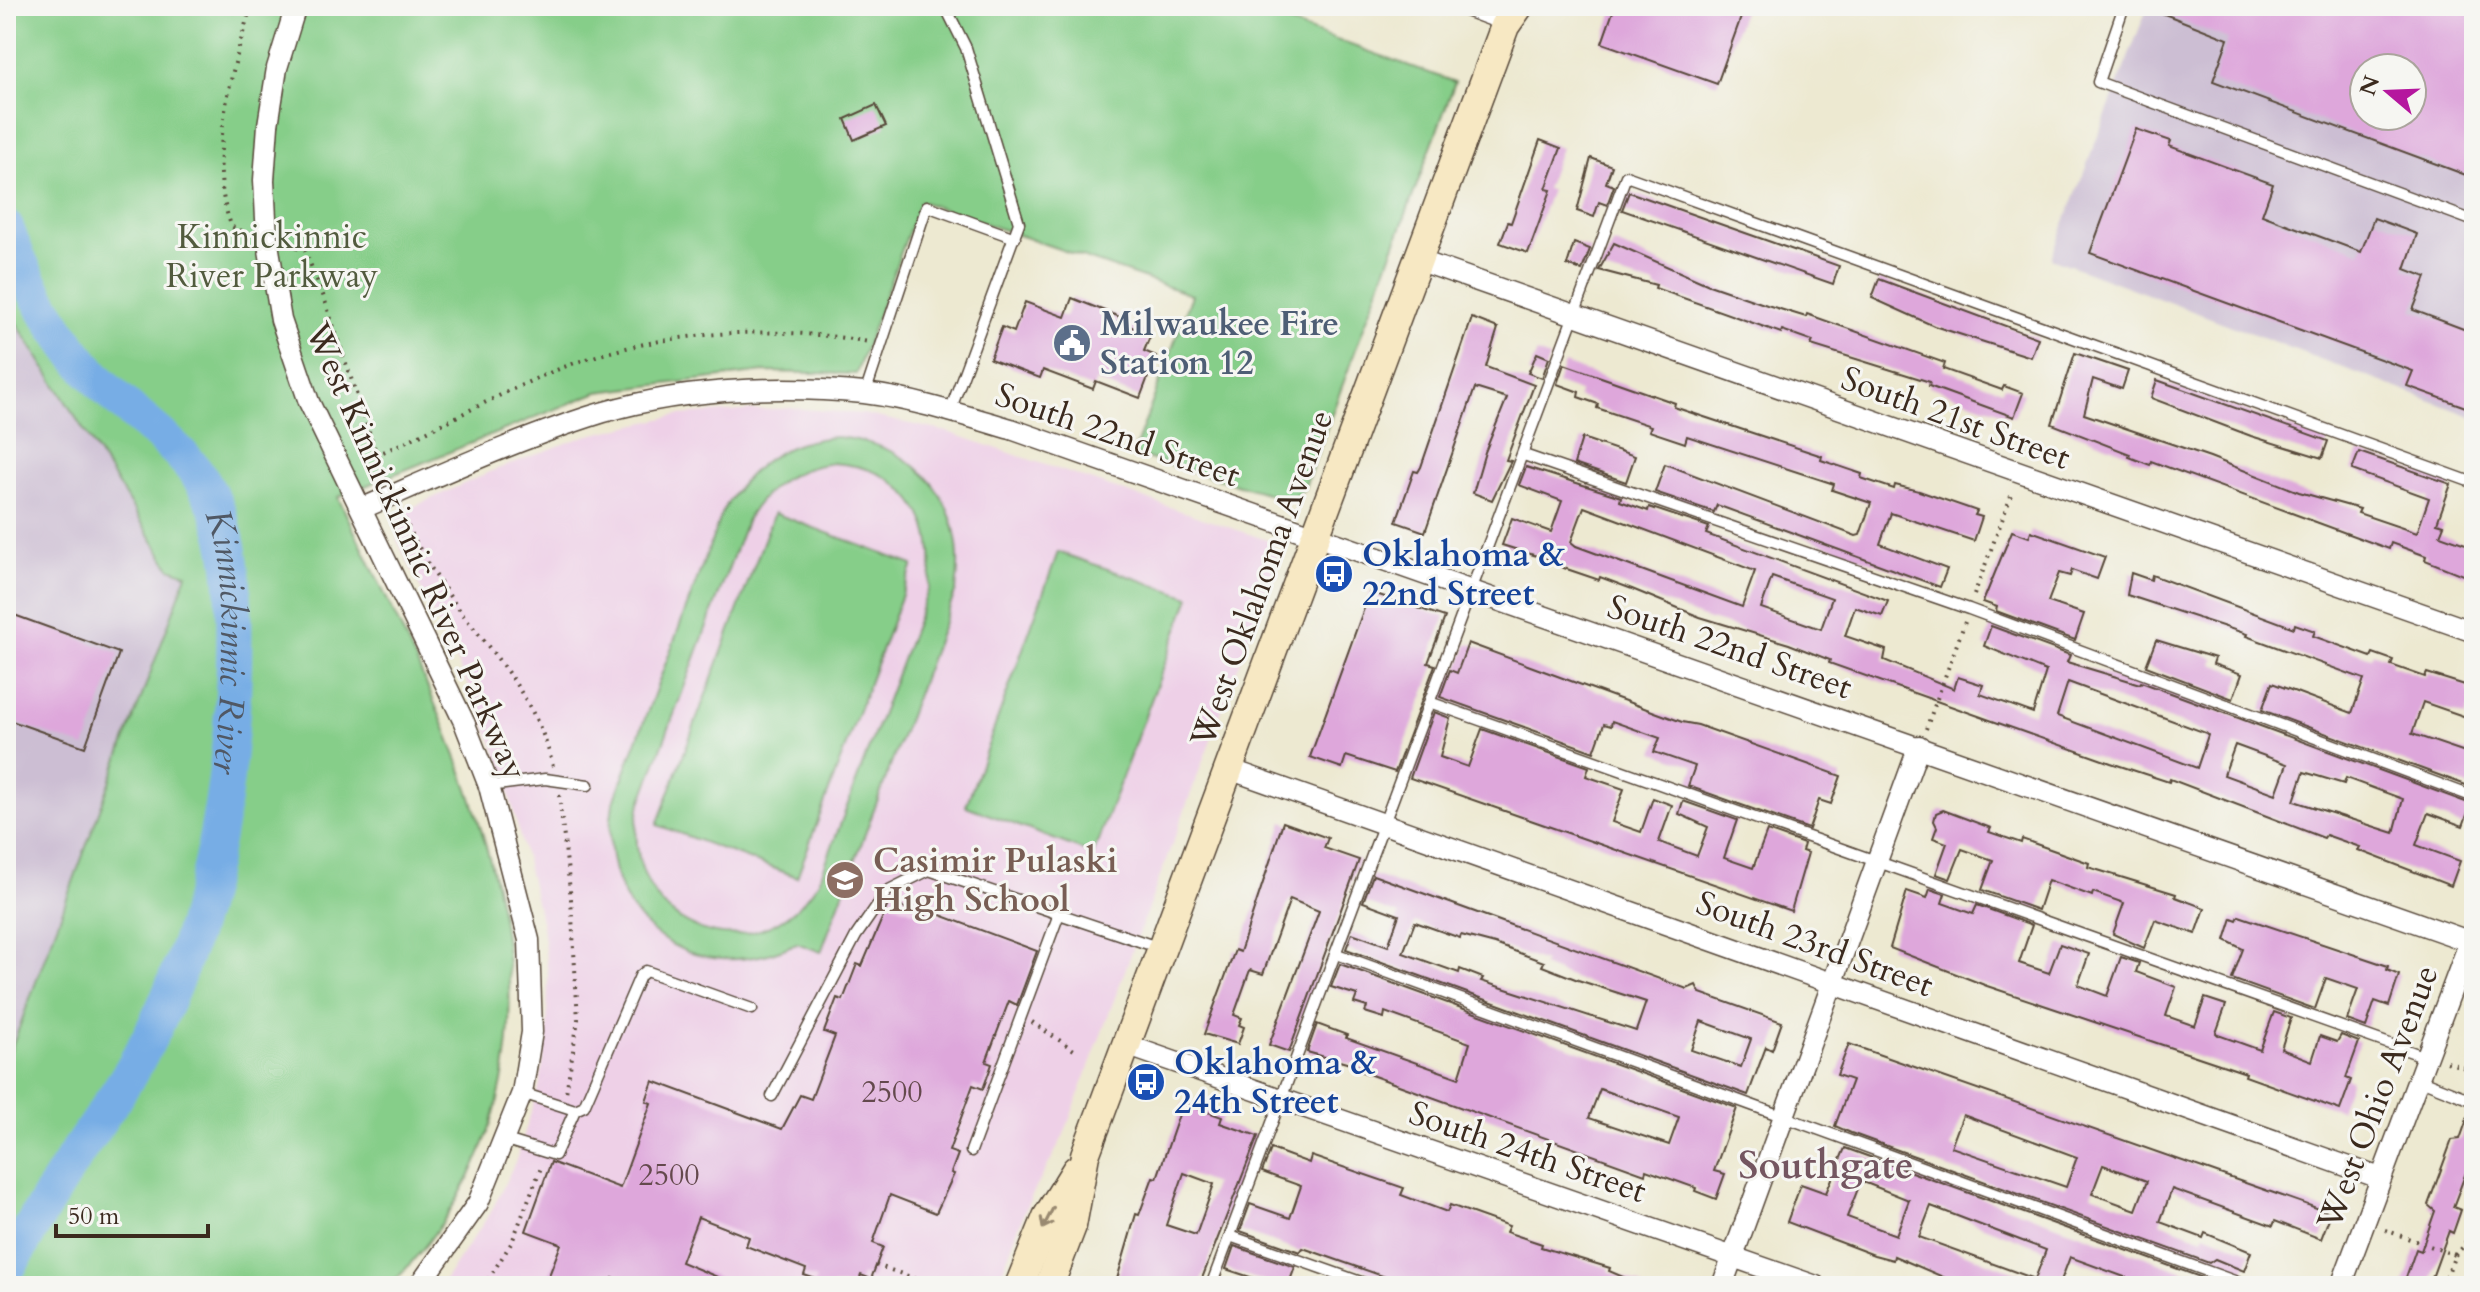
<svg xmlns="http://www.w3.org/2000/svg" width="2480" height="1292" font-family="Cardo,serif">
<rect width="100%" height="100%" fill="#f6f6f2"/>
<filter id="ink" filterUnits="userSpaceOnUse"><feTurbulence type="fractalNoise" baseFrequency=".0125" numOctaves="2"/><feDisplacementMap in="SourceGraphic" scale="16" xChannelSelector="R" yChannelSelector="G"/><feConvolveMatrix kernelMatrix="1 2 1 2 8 2 1 2 1" color-interpolation-filters="sRGB"/></filter>
<filter id="wash" filterUnits="userSpaceOnUse"><feTurbulence type="fractalNoise" baseFrequency=".006" numOctaves="4" result="noise"/><feDisplacementMap in="SourceGraphic" scale="32" xChannelSelector="R" yChannelSelector="G"/><feGaussianBlur stdDeviation="1.8" result="paint"/><feColorMatrix in="noise" values="0 0 0 0 0 0 0 0 0 0 0 0 0 0 0 0 0 1.4 0 .05"/><feComposite in="paint" operator="in"/></filter>
<g filter="url(#wash)">
<rect width="100%" height="100%" fill="#ede9d1"/>
<polygon fill="#eed0e7" points="792,408 863,414 948,432 1267,540 1275,548 1277,562 1063,1137 1026,1207 997,1286 440,1286 491,1212 516,1160 539,1087 547,1040 548,974 542,925 504,773 478,706 397,540 396,520 404,511 492,471 585,436 678,415"/>
<g fill="#ccbed3" fill-rule="evenodd">
<path d="M 2148,6 L 2474,6 L 2474,417 L 2051,258 ZM 2364,68 L 2412,68 L 2412,116 L 2364,116 Z"/>
<polygon points="6,306 170,568 187,574 6,1063"/>
</g>
<g fill="#86ce89" stroke="#607c54" stroke-width="2" fill-rule="evenodd">
<path d="M 6,6 L 1241,6 L 1455,82 L 1304,489 L 1290,500 L 1133,454 L 1192,295 L 920,201 L 856,374 L 764,372 L 598,392 L 338,497 C 457,748 628,1043 390,1286 L 6,1286 L 6,1063 L 187,574 L 170,568 L 6,306 Z"/>
<path d="M 837,437 C 922,445 969,506 956,590 L 821,952 L 797,943 C 693,994 592,919 613,804 L 722,513 C 747,467 783,440 837,437 ZM 832,463 C 905,467 941,518 929,588 L 819,881 C 755,984 616,926 639,808 L 747,519 C 768,485 792,469 832,463 Z"/>
<polygon points="774,513 913,565 797,877 657,825"/>
<polygon points="1058,552 1190,597 1093,854 966,806"/>
</g>
<g fill="none" stroke-linecap="round" stroke-linejoin="round">
<path stroke="#77ade5" stroke-width="36" id="s1" d="M 6,228 C 26,284 59,339 100,382 C 138,422 182,443 209,493 C 237,543 235,609 234,665 C 231,803 204,945 134,1066 C 114,1101 89,1133 68,1167 C 46,1201 26,1237 6,1271"/>
</g>
<g id="blocks">
<g fill="#dea7db" fill-rule="evenodd">
<polygon points="1615,6 1745,6 1717,84 1602,43"/>
<path d="M 2144,6 L 2474,6 L 2474,178 L 2213,81 L 2228,39 ZM 2364,68 L 2412,68 L 2412,116 L 2364,116 Z"/>
<polygon points="876,105 886,126 854,140 845,119"/>
<polygon points="2136,129 2171,141 2169,146 2273,184 2262,215 2361,252 2374,218 2417,234 2405,269 2426,277 2413,310 2474,333 2474,410 2407,386 2413,371 2090,253"/>
<polygon points="1540,140 1561,148 1546,189 1551,190 1528,253 1500,243 1508,222 1511,223"/>
<polygon points="1591,158 1612,166 1606,183 1614,186 1607,205 1599,202 1594,217 1577,211"/>
<polygon points="1629,192 1839,266 1833,284 1622,210"/>
<polygon points="1574,243 1590,249 1582,270 1567,265"/>
<polygon points="1614,243 1709,285 1767,305 1806,317 1807,314 1945,363 1943,369 2002,390 2004,386 2023,393 2014,417 1929,386 1930,382 1811,345 1813,341 1782,330 1781,333 1655,288 1656,285 1599,270"/>
<polygon points="1879,279 2038,338 2031,357 1934,326 1872,298"/>
<polygon points="1072,298 1120,317 1118,322 1151,334 1144,351 1156,356 1140,398 1096,381 1093,389 1043,370 1040,378 990,359 1002,327 1014,332 1025,302 1065,317"/>
<polygon points="1472,318 1498,328 1486,367 1534,385 1506,460 1511,461 1492,500 1473,493 1485,452 1507,398 1475,388 1425,532 1396,522 1414,471 1418,472 1421,467"/>
<polygon points="1537,353 1549,358 1542,378 1528,373"/>
<polygon points="2075,353 2128,371 2122,389 2093,379 2084,414 2210,457 2299,492 2360,509 2358,513 2417,533 2429,498 2352,470 2359,452 2451,484 2437,523 2444,525 2440,535 2474,547 2474,575 2466,572 2465,576 2425,560 2426,556 2391,543 2389,549 2151,461 2150,465 2129,457 2130,454 2052,424"/>
<polygon points="1564,364 1675,403 1674,407 1822,456 1821,460 1862,474 1861,478 1894,489 1895,485 1919,491 1977,511 1975,515 1982,517 1974,541 1891,513 1880,544 1947,569 1940,587 1717,505 1714,512 1655,492 1665,464 1856,536 1860,535 1871,503 1832,490 1834,484 1687,436 1685,443 1649,431 1651,426 1597,408 1598,404 1578,397 1579,392 1557,384"/>
<polygon points="2157,380 2328,441 2322,458 2251,436 2151,398"/>
<polygon points="1582,438 1635,456 1626,482 1574,464"/>
<path d="M 1526,467 L 1621,497 L 1620,501 L 1648,511 L 1649,507 L 1709,527 L 1706,534 L 1888,601 L 1882,616 L 1855,607 L 1845,636 L 1886,650 L 1884,660 L 1954,689 L 1958,677 L 1983,685 L 1980,694 L 2033,713 L 2046,671 L 1984,646 L 1991,626 L 2070,655 L 2067,662 L 2140,684 L 2141,682 L 2471,804 L 2463,826 L 2428,813 L 2416,845 L 2460,861 L 2451,886 L 2358,850 L 2360,847 L 2326,835 L 2324,838 L 2170,779 L 2169,782 L 2111,763 L 1829,663 L 1830,660 L 1789,644 L 1700,617 L 1632,589 L 1600,577 L 1599,580 L 1558,566 L 1559,563 L 1502,545 L 1512,518 L 1551,532 L 1562,501 L 1519,485 ZM 1584,507 L 1755,571 L 1742,607 L 1576,546 L 1571,542 ZM 1772,577 L 1832,598 L 1821,629 L 1761,608 ZM 2068,682 L 2206,733 L 2208,735 L 2197,768 L 2057,716 ZM 2235,745 L 2287,764 L 2276,794 L 2224,775 ZM 2304,772 L 2344,784 L 2346,778 L 2403,799 L 2394,833 L 2294,801 Z"/>
<polygon points="2012,531 2029,537 2031,531 2105,557 2097,579 2072,570 2070,576 2059,573 2048,602 2084,614 2075,640 1996,611 1997,607 1983,602"/>
<polygon points="2131,573 2151,580 2152,575 2294,628 2295,624 2315,631 2313,636 2371,657 2373,653 2393,660 2391,665 2425,677 2427,673 2468,686 2467,691 2474,694 2466,717 2423,702 2412,734 2474,755 2474,788 2262,710 2272,683 2352,713 2364,679 2246,636 2247,634 2127,595"/>
<polygon points="1370,592 1445,617 1428,663 1435,665 1395,772 1346,756 1342,768 1310,757"/>
<polygon points="6,612 119,653 85,747 6,719"/>
<polygon points="2156,640 2215,658 2213,664 2242,674 2233,699 2146,666"/>
<polygon points="1468,643 1682,722 1698,725 1841,776 1831,804 1819,800 1809,829 1688,786 1695,766 1654,752 1660,738 1612,721 1611,726 1604,724 1594,752 1440,697 1450,670 1457,673"/>
<polygon points="1434,712 1450,718 1440,757 1468,767 1482,729 1589,767 1586,776 1624,789 1612,822 1641,832 1653,798 1672,805 1659,842 1697,856 1708,827 1679,814 1683,801 1737,820 1724,858 1753,868 1767,831 1804,844 1802,851 1808,853 1791,911 1410,778"/>
<polygon points="1943,810 1991,828 1989,832 2021,843 2022,839 2089,863 2088,867 2176,894 2175,897 2205,908 2196,934 2155,920 2144,948 2113,934 2124,903 2093,892 2092,896 2048,880 2038,910 1982,890 1993,860 1962,849 1950,879 1936,874 1947,843 1933,838 1937,827 1934,821 1936,813"/>
<polygon points="1283,822 1328,838 1324,848 1359,860 1289,1052 1269,1045 1319,911 1290,899 1263,974 1250,970 1234,1015 1242,1018 1239,1025 1244,1027 1238,1044 1204,1034 1235,950 1240,952 1243,943"/>
<path d="M 1373,875 L 1687,989 L 1696,985 L 1700,993 L 1782,1022 L 1772,1050 L 1766,1047 L 1748,1095 L 1346,949 L 1352,933 L 1388,946 L 1399,915 L 1363,902 ZM 1415,922 L 1460,938 L 1461,935 L 1495,944 L 1544,962 L 1542,966 L 1578,980 L 1646,1002 L 1636,1031 L 1481,981 L 1483,978 L 1460,969 L 1459,973 L 1403,953 ZM 1701,1021 L 1751,1039 L 1741,1067 L 1691,1050 Z"/>
<polygon points="1930,889 1945,894 1942,903 1973,914 1977,905 2032,925 2019,963 2049,973 2060,944 2089,954 2078,985 2107,996 2121,957 2139,963 2136,972 2176,987 2166,1016 2195,1026 2205,998 2226,1005 2216,1033 2218,1035 2260,1050 2274,1012 2291,1018 2281,1049 2312,1061 2320,1036 2337,1042 2341,1035 2359,1042 2346,1078 2351,1080 2340,1110 2245,1076 2246,1073 1987,986 1890,948 1907,891 1927,898"/>
<polygon points="889,902 925,916 927,910 1037,951 1017,1005 1009,1001 986,1062 992,1064 983,1089 973,1085 949,1151 958,1154 951,1173 954,1174 936,1213 890,1195 873,1243 883,1247 871,1279 861,1275 857,1286 813,1286 816,1279 804,1275 806,1269 746,1246 749,1237 698,1217 681,1262 739,1286 633,1286 613,1278 610,1286 545,1286 561,1244 526,1231 551,1162 620,1188 651,1103 646,1101 653,1081 782,1129 800,1095 811,1099 835,1036 824,1032 837,998 843,1000 857,964 862,966"/>
<polygon points="2239,916 2388,966 2387,970 2399,975 2389,1006 2375,1001 2366,1027 2347,1020 2358,989 2326,978 2315,1009 2232,979 2243,949 2225,940 2232,918 2237,920"/>
<path d="M 1340,964 L 1737,1108 L 1714,1171 L 1725,1174 L 1716,1199 L 1695,1191 L 1696,1188 L 1646,1170 L 1645,1174 L 1360,1071 L 1361,1067 L 1307,1052 L 1317,1024 L 1347,1035 L 1346,1038 L 1459,1078 L 1470,1043 L 1385,1012 L 1384,1018 L 1365,1012 L 1367,1007 L 1354,1003 L 1357,995 L 1331,987 ZM 1600,1089 L 1679,1117 L 1669,1145 L 1589,1118 Z"/>
<path d="M 1849,1044 L 2331,1213 L 2321,1239 L 2275,1221 L 2273,1226 L 2172,1189 L 2160,1222 L 2203,1238 L 2205,1233 L 2251,1252 L 2244,1271 L 2215,1259 L 2209,1263 L 1851,1133 L 1835,1126 L 1852,1080 L 1837,1075 ZM 1963,1115 L 2077,1157 L 2066,1187 L 1951,1147 ZM 2103,1165 L 2147,1181 L 2136,1210 L 2092,1194 Z"/>
<path d="M 1183,1103 L 1222,1117 L 1220,1123 L 1258,1136 L 1199,1286 L 1115,1286 L 1136,1214 L 1139,1215 L 1153,1177 L 1157,1178 ZM 1184,1173 L 1214,1184 L 1196,1235 L 1166,1225 Z"/>
<polygon points="2471,1108 2474,1109 2474,1151 2453,1207 2461,1210 2453,1233 2449,1231 2429,1286 2403,1286 2416,1249 2421,1251 2435,1211 2428,1205 2452,1140 2460,1139"/>
<path d="M 1845,1148 L 2203,1278 L 2200,1286 L 2149,1286 L 2070,1257 L 2059,1286 L 1964,1286 L 1894,1256 L 1893,1260 L 1874,1255 L 1787,1222 L 1801,1184 L 1826,1193 ZM 1861,1181 L 1909,1200 L 1896,1235 L 1847,1217 ZM 1931,1206 L 2046,1250 L 2035,1279 L 1919,1237 Z"/>
<polygon points="1271,1149 1309,1163 1311,1156 1404,1188 1401,1195 1447,1212 1450,1205 1509,1226 1506,1232 1542,1244 1541,1247 1610,1268 1609,1271 1644,1286 1589,1286 1567,1278 1564,1286 1411,1286 1303,1248 1300,1252 1240,1231 1250,1204 1290,1218 1301,1186 1262,1172"/>
<polygon points="1234,1246 1295,1267 1288,1286 1277,1286 1226,1269"/>
</g>
</g>
</g>
<g filter="url(#ink)">
<use href="#blocks" fill-opacity="0" stroke="#564739" stroke-width="2"/>
<g fill="none" stroke-linecap="round" stroke-linejoin="round">
<g stroke="#564739" stroke-width="13">
<g id="service">
<polyline points="945,6 966,48 1019,223 950,411"/>
<polyline points="1452,6 1503,25"/>
<polyline points="2124,6 2098,82 2474,221"/>
<polyline points="865,394 927,206 1015,238"/>
<polyline points="1524,455 1969,609 2474,797"/>
<polyline points="1432,703 2426,1057"/>
<polyline points="489,786 545,779 588,785"/>
<polyline points="1337,954 2248,1286"/>
<polyline points="2418,1079 2474,1101"/>
<polyline points="522,1093 575,1110 584,1106 640,976 646,971 752,1009"/>
<polyline points="772,1096 856,936 887,891 929,870 1160,948"/>
<polyline points="506,1140 555,1155 575,1110"/>
<polyline points="971,1151 1059,914"/>
<polyline points="1230,1236 1372,1286"/>
<polyline points="1211,1286 1626,176 2474,483"/>
</g>
</g>
<g stroke="#564739" stroke-width="23">
<g id="minor">
<polyline points="296,6 277,68 268,125 264,180 267,238 281,320 309,402 464,722 489,786 529,940 532,1032 522,1093 478,1203 419,1286"/>
<polyline points="1418,260 2474,632"/>
<path d="M 363,508 C 437,476 511,442 588,417 C 673,389 774,384 864,393 C 913,399 963,415 1011,429 L 2474,943"/>
<polyline points="1229,769 2380,1178"/>
<polyline points="1126,1045 1816,1286"/>
<polyline points="1722,1286 1919,746"/>
<polyline points="2341,1286 2474,930"/>
</g>
</g>
<g stroke="#564739" stroke-width="31">
<g id="secondary">
<polyline points="1019,1286 1047,1217 1076,1170"/>
<polyline points="1049,1286 1072,1226 1085,1155 1505,26 1519,6"/>
</g>
</g>
<g stroke="#564739" stroke-width="4" stroke-dasharray="2 6" stroke-linecap="butt">
<path d="M 249,234 L 232,227 C 205,164 232,69 251,6"/>
<polyline points="289,245 305,251 323,295 385,479"/>
<path d="M 376,455 C 439,428 500,392 564,367 C 659,331 770,324 869,342"/>
<path d="M 401,512 C 417,547 439,583 462,613 C 500,662 539,705 553,767"/>
<polyline points="1974,595 2011,496"/>
<polyline points="1926,729 1965,622"/>
<polyline points="559,795 571,899 578,1020 566,1093"/>
<polyline points="1032,1022 1077,1052"/>
<polyline points="2447,1062 2474,1071"/>
<polyline points="2385,1230 2455,1255 2443,1286"/>
<polyline points="2455,1255 2464,1246 2474,1218"/>
<polyline points="876,1265 937,1286"/>
<polyline points="484,1286 512,1242 542,1165"/>
</g>
<use href="#service" stroke="#fff" stroke-width="10"/>
<use href="#minor" stroke="#fff" stroke-width="20"/>
<use href="#secondary" stroke="#f7e8c3" stroke-width="28"/>
</g>
<defs><path id="oneway-shaft" d="M-6 0H5M1.5-3L5.5 0L1.5 3" fill="none" stroke-width="1.6" stroke-linecap="round" stroke-linejoin="round" transform="scale(2)"/></defs>
<use stroke="#998970" href="#oneway-shaft" transform="translate(1048 1218) rotate(117)"/>
</g>
<defs>
<g id="civic-disc" transform="scale(2)"><circle r="9.5" fill="#5c6f8a" stroke="#f6f6f2"/><path d="M-.6-6.5H3V-4.5H.6V-3L4-1V1h2V6H-6V1h2V-1L-.6-3ZM-1.2 2.5V6h2.4V2.5Z" fill="#fff"/></g>
<g id="bus-disc" transform="scale(2)"><circle r="9.5" fill="#1a4fb4" stroke="#f6f6f2"/><path d="M-5-6H5V4H4V6H2V4H-2V6H-4V4H-5ZM-3.5-4V0h7V-4ZM-3.5 1.2v1.5H-2V1.2ZM2 1.2v1.5H3.5V1.2Z" fill="#fff"/></g>
<g id="school-disc" transform="scale(2)"><circle r="9.5" fill="#8d6e63" stroke="#f6f6f2"/><path d="M0-5L7-2L0 1L-7-2ZM-4 1L0 2.5L4 1V4Q0 6-4 4Z" fill="#fff"/></g>
</defs>
<g fill-rule="evenodd">
<use href="#civic-disc" x="1072" y="343"/>
<use href="#bus-disc" x="1334" y="574"/>
<use href="#school-disc" x="845" y="880"/>
<use href="#bus-disc" x="1146" y="1082"/>
</g>
<g text-anchor="middle" stroke-width="6" stroke-linejoin="round" paint-order="stroke">
<g font-size="30" fill="#64494d">
<text x="892" y="1102">2500</text>
<text x="669" y="1185">2500</text>
</g>
<g font-size="34" fill="#525b3e" stroke="#f6f6f2">
<text x="272" y="248">Kinnickinnic<tspan x="272" dy="39">River Parkway</tspan></text>
</g>
<g font-size="34" font-weight="bold" fill="#4e5e75" stroke="#f6f6f2" text-anchor="start">
<text x="1100" y="335">Milwaukee Fire<tspan x="1100" dy="39">Station 12</tspan></text>
</g>
<g font-size="34" fill="#3b2a1e" stroke="#f6f6f2">
<text transform="translate(1956 417) rotate(20)" y="12">South 21st Street</text>
<text transform="translate(1118 434) rotate(19)" y="12">South 22nd Street</text>
<text transform="translate(417 551) rotate(66)" y="12">West Kinnickinnic River Parkway</text>
<text transform="translate(1261 578) rotate(-70)" y="12">West Oklahoma Avenue</text>
<text transform="translate(1730 646) rotate(19)" y="12">South 22nd Street</text>
<text transform="translate(1815 943) rotate(20)" y="12">South 23rd Street</text>
<text transform="translate(2377 1097) rotate(-69)" y="12">West Ohio Avenue</text>
<text transform="translate(1528 1151) rotate(19)" y="12">South 24th Street</text>
</g>
<g font-size="34" font-weight="bold" fill="#164399" stroke="#f6f6f2" text-anchor="start">
<text x="1362" y="566">Oklahoma &amp;<tspan x="1362" dy="39">22nd Street</tspan></text>
<text x="1174" y="1074">Oklahoma &amp;<tspan x="1174" dy="39">24th Street</tspan></text>
</g>
<g font-size="34" font-weight="bold" fill="#785e54" stroke="#f6f6f2" text-anchor="start">
<text x="873" y="872">Casimir Pulaski<tspan x="873" dy="39">High School</tspan></text>
</g>
<g font-size="36" font-style="italic" fill="#505864" stroke="#f6f6f2">
<text dy="13" stroke="none"><textPath href="#s1" startOffset="490">Kinnickinnic River</textPath></text>
</g>
<g font-size="38" font-weight="bold" fill="#745660" stroke="#f6f6f2">
<text x="1826" y="1178">Southgate</text>
</g>
</g>
<rect width="2480" height="1292" fill="none" stroke="#f6f6f2" stroke-width="32"/>
<g transform="translate(2388 92) rotate(289)"><circle r="38" fill="#f6f6f2" stroke="#aba49d" stroke-width="2"/>
<path d="M0-6L14 30L0 20L-14 30Z" fill="#b5179e"/>
<text y="-12" font-size="22" font-weight="bold" text-anchor="middle" fill="#3b2a1e">N</text>
</g>
<path d="M56 1224v12h152v-12" fill="none" stroke="#3b2a1e" stroke-width="4"/>
<text x="68" y="1224" font-size="24" fill="#3b2a1e" stroke="#f6f6f2" stroke-width="6" paint-order="stroke">50 m</text>
</svg>
